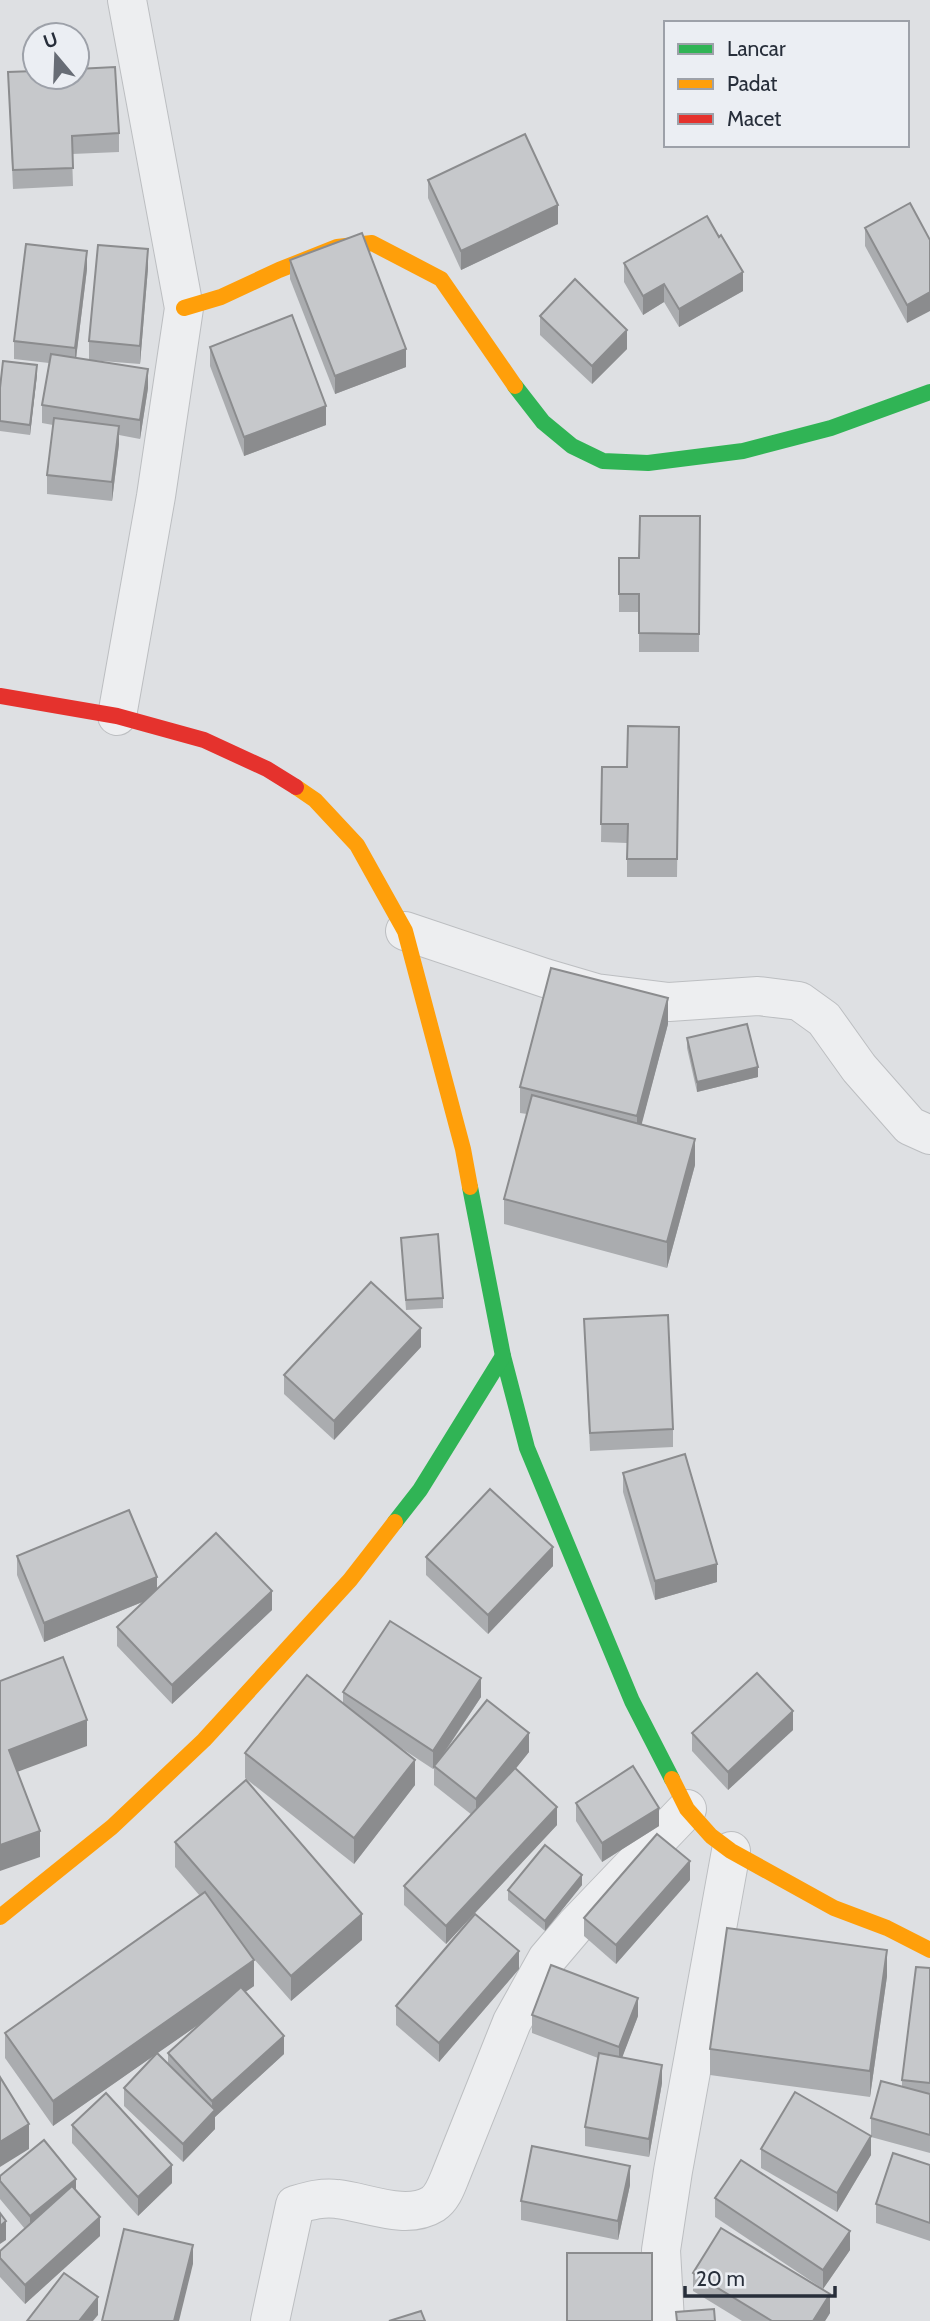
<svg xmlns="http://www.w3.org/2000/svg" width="930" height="2321" font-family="Cabin,sans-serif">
<rect width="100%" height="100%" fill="#dee0e3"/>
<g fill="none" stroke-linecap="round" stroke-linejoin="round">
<g stroke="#bcbec1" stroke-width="40">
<g id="street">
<polyline points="117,716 156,496 184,308 127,0"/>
<polyline points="405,931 545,978 596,993 669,1002 758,996 799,1001 824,1019 859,1068 910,1126 930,1135"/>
<path d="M 270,2321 L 295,2205 C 309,2201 322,2197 337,2199 C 366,2202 406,2221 433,2204 C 442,2198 446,2187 450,2177 L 512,2022 L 547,1959 L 575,1926 L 687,1809"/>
<polyline points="665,2321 661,2250 673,2171 731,1851"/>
</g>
</g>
<use href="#street" stroke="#edeef0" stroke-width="38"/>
<g stroke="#30b455" stroke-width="16">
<polyline points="515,386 543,422 572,446 603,461 648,463 743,451 831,428 930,392"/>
<polyline points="470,1187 503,1356 527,1448 632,1701 672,1779"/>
<polyline points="395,1522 420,1490 503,1356"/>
</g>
<g stroke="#ff9f0a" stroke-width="16">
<polyline points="184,308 221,297 279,270 337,247 372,243 441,279 515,386"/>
<polyline points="296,787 315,800 357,845 405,931 463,1149 470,1187"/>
<polyline points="672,1779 687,1809 711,1836 731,1851 834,1908 887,1928 930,1950"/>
<polyline points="0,1917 112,1827 204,1740 350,1580 395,1522"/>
</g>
<polyline stroke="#e5322d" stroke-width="16" points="0,696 117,716 204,740 267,769 296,787"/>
</g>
<g fill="#aaacaf" fill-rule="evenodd">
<polygon points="8,72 119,133 119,152 72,154 73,186 13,189"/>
<polygon points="428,180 558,224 461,270 428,198"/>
<polygon points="910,203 907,323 865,246 865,228"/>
<polygon points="290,260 406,367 335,394 290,279"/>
<polygon points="624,263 743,291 679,327 664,302 643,315 624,282"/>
<polygon points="148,268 140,364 89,360 89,341"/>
<polygon points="87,269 76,358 148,388 140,439 119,435 119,444 112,501 47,494 47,475 53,425 42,423 42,405 49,363 14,359 14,341"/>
<polygon points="540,316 627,349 592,384 540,335"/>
<polygon points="210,347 326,425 244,456 210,366"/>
<polygon points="37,375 30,435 0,431 0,388"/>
<polygon points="700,516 699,652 639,652 639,612 619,612 619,558 639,558"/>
<polygon points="679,727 677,877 627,877 627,843 601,842 602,767 627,767"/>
<polygon points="668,1024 641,1125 695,1165 667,1268 504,1224 504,1199 527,1114 520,1113 520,1087"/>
<polygon points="687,1038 758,1077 697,1092 687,1048"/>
<polygon points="401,1238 443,1298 443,1308 406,1310"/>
<polygon points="584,1319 673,1429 673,1447 590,1451"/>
<polygon points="421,1347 334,1440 284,1394 284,1375"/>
<polygon points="623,1473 717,1582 655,1600 623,1492"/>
<polygon points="17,1556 157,1590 272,1610 172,1704 117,1646 117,1627 145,1601 44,1642 17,1575"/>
<polygon points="426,1557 553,1566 488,1634 426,1575"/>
<polygon points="343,1692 481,1697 441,1758 529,1752 516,1768 557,1825 446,1944 404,1905 404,1886 472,1815 434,1785 434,1768 433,1769 398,1746 415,1785 354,1864 245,1778 245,1753 343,1704"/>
<polygon points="793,1730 728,1790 692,1751 692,1733"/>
<polygon points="576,1803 659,1826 602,1862 576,1821"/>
<path d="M 175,1842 L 362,1940 L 291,2001 L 246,1950 L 254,1986 L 245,1992 L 284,2054 L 215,2117 L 215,2129 L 183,2162 L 124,2106 L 124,2088 L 156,2054 L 53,2126 L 5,2058 L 5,2033 L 200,1896 L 175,1867 ZM 205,2020 L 168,2053 L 168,2064 L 157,2053 Z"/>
<polygon points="690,1880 616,1964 584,1936 584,1918"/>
<polygon points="582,1885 545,1931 508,1900 508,1890"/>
<polygon points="930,1968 930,2153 871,2137 871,2118 902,2087 902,2080"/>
<polygon points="519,1969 439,2062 396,2025 396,2006"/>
<polygon points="887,1976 870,2097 710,2075 710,2049"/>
<polygon points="532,2015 638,2016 622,2057 662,2083 649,2157 585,2146 585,2127 598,2058 532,2033"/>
<polygon points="72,2125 172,2183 138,2216 72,2143"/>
<polygon points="761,2149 871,2155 837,2212 761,2168"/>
<polygon points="930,2165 930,2241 876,2223 876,2204"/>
<polygon points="0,2176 76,2190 100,2236 25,2304 0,2277 0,2251 25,2229 0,2199"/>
<polygon points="630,2185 618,2240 521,2220 521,2201"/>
<polygon points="715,2198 850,2250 823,2289 715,2217"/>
<polygon points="693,2273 830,2313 825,2321 742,2321 693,2291"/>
</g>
<g fill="#8b8c8e">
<polygon points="558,205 558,224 461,270 461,251"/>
<polygon points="148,249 148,268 140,364 140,346"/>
<polygon points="87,251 87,269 75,367 75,348"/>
<polygon points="743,272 743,291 679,327 679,309"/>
<polygon points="664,284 664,302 643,315 643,296"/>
<polygon points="930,292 930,311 907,323 907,305"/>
<polygon points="627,330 627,349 592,384 592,366"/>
<polygon points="406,349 406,367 335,394 335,376"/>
<polygon points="37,365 37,375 30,435 30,425"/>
<polygon points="148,369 148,388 140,439 140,420"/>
<polygon points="326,406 326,425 244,456 244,437"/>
<polygon points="119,426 119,444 112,501 112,482"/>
<polygon points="668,998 668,1024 637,1142 637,1116"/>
<polygon points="758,1067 758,1077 697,1092 697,1082"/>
<polygon points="695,1139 695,1165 667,1268 667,1242"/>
<polygon points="421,1328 421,1347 334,1440 334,1421"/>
<polygon points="553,1547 553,1566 488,1634 488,1615"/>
<polygon points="717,1564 717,1582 655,1600 655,1581"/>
<polygon points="157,1577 157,1596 44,1642 44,1623"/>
<polygon points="272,1591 272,1610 172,1704 172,1685"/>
<polygon points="481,1678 481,1697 433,1769 433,1751"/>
<polygon points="793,1711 793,1730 728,1790 728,1772"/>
<polygon points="87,1720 87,1746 9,1775 9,1750"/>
<polygon points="529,1733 529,1752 476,1818 476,1799"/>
<polygon points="415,1760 415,1785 354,1864 354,1838"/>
<polygon points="557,1807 557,1825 446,1944 446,1926"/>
<polygon points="659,1808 659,1826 602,1862 602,1843"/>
<polygon points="40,1831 40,1857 0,1871 0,1845"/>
<polygon points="690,1861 690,1880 616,1964 616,1945"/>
<polygon points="582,1875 582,1885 545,1931 545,1921"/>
<polygon points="362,1914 362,1940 291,2001 291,1976"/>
<polygon points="887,1950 887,1976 870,2097 870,2071"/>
<polygon points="519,1951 519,1969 439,2062 439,2043"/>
<polygon points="254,1960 254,1986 53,2126 53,2101"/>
<polygon points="638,1998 638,2016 619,2066 619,2047"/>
<polygon points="284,2036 284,2054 215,2117 215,2129 183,2162 183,2144 212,2114 212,2101"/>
<polygon points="662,2065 662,2083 649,2157 649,2139"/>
<polygon points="29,2124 29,2149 0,2167 0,2142"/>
<polygon points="871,2136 871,2155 837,2212 837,2193"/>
<polygon points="172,2165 172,2183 138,2216 138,2197"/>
<polygon points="630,2166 630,2185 618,2240 618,2221"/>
<polygon points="76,2179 76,2197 30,2235 30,2216"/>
<polygon points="100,2217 100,2236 25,2304 25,2285"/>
<polygon points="6,2221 6,2240 0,2244 0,2226"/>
<polygon points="850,2231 850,2250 823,2289 823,2270"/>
<polygon points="193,2245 193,2264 179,2321 174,2321"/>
<polygon points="830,2294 830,2313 825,2321 813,2321"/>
<polygon points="98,2297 98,2315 93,2321 79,2321"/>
</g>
<g fill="#c6c8cb" stroke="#8b8c8e" stroke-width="2">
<polygon points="115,67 119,133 72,136 73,168 13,170 8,72 35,71 35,77 77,77 77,69"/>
<polygon points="525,134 558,205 461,251 428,180"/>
<polygon points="910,203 930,240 930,292 907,305 865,228"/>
<polygon points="707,216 719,237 721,235 743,272 679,309 664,284 643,296 624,263"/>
<polygon points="362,233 406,349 335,376 290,260"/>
<polygon points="26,244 87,251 75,348 14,341"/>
<polygon points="98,245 148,249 140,346 89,341"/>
<polygon points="575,279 627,330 592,366 540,316"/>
<polygon points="292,315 326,406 244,437 210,347"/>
<polygon points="51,354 148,369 140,420 42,405"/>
<polygon points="3,361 37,365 30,425 0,421 0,388"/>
<polygon points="54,418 119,426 112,482 47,475"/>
<polygon points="640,516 700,516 699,634 639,633 639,594 619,594 619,558 639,558"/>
<polygon points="628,726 679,727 677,859 627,859 628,824 601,824 602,767 627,767"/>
<polygon points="551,968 668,998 637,1116 520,1087"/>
<polygon points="747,1024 758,1067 697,1082 687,1038"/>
<polygon points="532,1095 695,1139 667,1242 504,1199"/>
<polygon points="438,1234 443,1298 406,1300 401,1238"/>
<polygon points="371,1282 421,1328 334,1421 284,1375"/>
<polygon points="668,1315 673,1429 590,1433 584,1319"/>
<polygon points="685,1454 717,1564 655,1581 623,1473"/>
<polygon points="490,1489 553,1547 488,1615 426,1557"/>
<polygon points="129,1510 157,1577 44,1623 17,1556"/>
<polygon points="216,1533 272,1591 172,1685 117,1627"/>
<polygon points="390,1621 481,1678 433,1751 343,1692"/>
<polygon points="63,1657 87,1720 9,1750 40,1831 0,1845 0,1681"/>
<polygon points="757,1673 793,1711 728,1772 692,1733"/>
<polygon points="307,1675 415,1760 354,1838 245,1753"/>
<polygon points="487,1700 529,1733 476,1799 434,1766"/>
<polygon points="633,1766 659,1808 602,1843 576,1803"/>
<polygon points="515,1768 557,1807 446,1926 404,1886"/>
<polygon points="246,1780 362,1914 291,1976 175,1842"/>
<polygon points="657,1834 690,1861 616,1945 584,1918"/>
<polygon points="545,1845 582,1875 545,1921 508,1890"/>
<polygon points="205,1892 254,1960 53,2101 5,2033"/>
<polygon points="475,1914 519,1951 439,2043 396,2006"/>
<polygon points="727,1928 887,1950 870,2071 710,2049"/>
<polygon points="551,1965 638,1998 619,2047 532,2015"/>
<polygon points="916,1967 930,1968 930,2083 902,2080"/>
<polygon points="241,1987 284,2036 212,2101 168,2053"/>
<polygon points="157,2053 215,2110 183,2144 124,2088"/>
<polygon points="599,2053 662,2065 649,2139 585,2127"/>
<polygon points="0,2077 29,2124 0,2142"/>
<polygon points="881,2081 930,2094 930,2135 871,2118"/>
<polygon points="795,2092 871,2136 837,2193 761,2149"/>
<polygon points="106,2093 172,2165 138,2197 72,2125"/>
<polygon points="44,2140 76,2179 30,2216 0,2181 0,2176"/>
<polygon points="532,2146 630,2166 618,2221 521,2201"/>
<polygon points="893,2153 930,2165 930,2223 876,2204"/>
<polygon points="741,2160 850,2231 823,2270 715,2198"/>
<polygon points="72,2186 100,2217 25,2285 0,2258 0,2251"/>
<polygon points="0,2213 6,2221 0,2226"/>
<polygon points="721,2228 830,2294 813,2321 772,2321 693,2273"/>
<polygon points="124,2229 193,2245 174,2321 102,2321"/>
<rect x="567" y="2253" width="85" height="68"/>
<polygon points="64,2273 98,2297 79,2321 27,2321"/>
<polygon points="714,2309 715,2321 677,2321 676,2312"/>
<polygon points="421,2311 425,2321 389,2321"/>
</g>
<rect x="664" y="21" width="245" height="126" fill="#ebeef3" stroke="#9da1a9" stroke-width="2"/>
<rect x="678" y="44" width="35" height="10" fill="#30b455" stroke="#9da1a9" stroke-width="2"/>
<text x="727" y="56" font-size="21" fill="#272e3a">Lancar</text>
<rect x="678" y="79" width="35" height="10" fill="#ff9f0a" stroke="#9da1a9" stroke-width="2"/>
<text x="727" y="91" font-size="21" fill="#272e3a">Padat</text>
<rect x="678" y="114" width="35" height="10" fill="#e5322d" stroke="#9da1a9" stroke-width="2"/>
<text x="727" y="126" font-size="21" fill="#272e3a">Macet</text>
<g transform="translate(56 56) rotate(341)"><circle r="33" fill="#ebeef3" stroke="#9da1a9" stroke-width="2"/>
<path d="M0-5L12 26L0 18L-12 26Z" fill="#676c75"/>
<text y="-10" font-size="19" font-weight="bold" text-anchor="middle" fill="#272e3a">U</text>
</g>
<path d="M685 2286v10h150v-10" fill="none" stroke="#272e3a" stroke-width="3.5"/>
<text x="696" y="2286" font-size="21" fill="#272e3a" stroke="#ebeef3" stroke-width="5" paint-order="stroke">20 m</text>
</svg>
